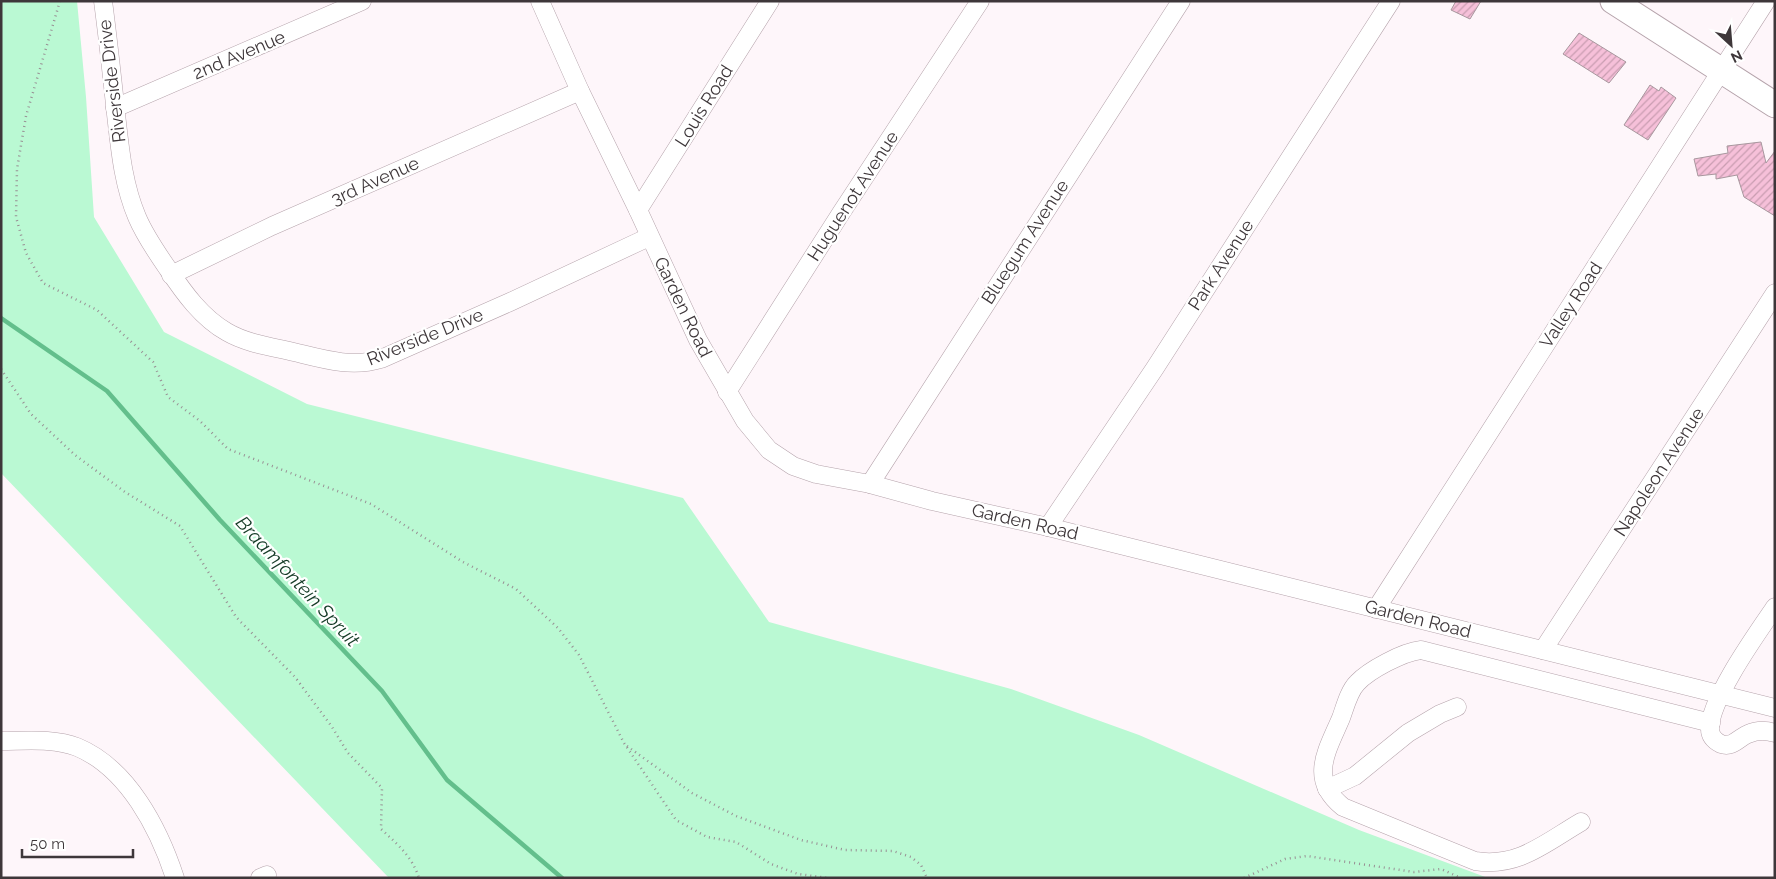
<svg xmlns="http://www.w3.org/2000/svg" width="1776" height="879" font-family="Raleway,sans-serif">
<defs>
<pattern id="building-hatch" width="6" height="6" patternUnits="userSpaceOnUse" patternTransform="scale(1.25)"><rect width="6" height="6" fill="#f6c0d9"/><path d="M-1 1l2-2M0 6l6-6M5 7l2-2" fill="none" stroke="#c99db1"/></pattern>
</defs>
<rect width="100%" height="100%" fill="#fef6fa"/>
<polygon fill="#baf9d3" points="1,1 77,1 86,97 94,217 164,332 307,404 683,498 769,622 1011,689 1139,735 1359,830 1488,878 389,878 1,473"/>
<g fill="none" stroke-linecap="round" stroke-linejoin="round">
<polyline stroke="#63bf8c" stroke-width="4.5" points="1,318 107,391 220,520 382,691 447,780 562,878"/>
</g>
<g fill="url(#building-hatch)" stroke="#a8979e">
<polygon points="1456,1 1481,1 1470,19 1451,10"/>
<polygon points="1579,33 1626,62 1609,83 1563,54"/>
<polygon points="1650,85 1659,91 1661,87 1676,98 1648,140 1624,125"/>
<polygon points="1761,142 1766,163 1775,151 1775,216 1744,197 1737,175 1716,179 1716,174 1698,176 1694,159 1728,153 1727,146"/>
</g>
<g fill="none" stroke-linecap="round" stroke-linejoin="round">
<g stroke="#b5a3ab" stroke-width="19">
<g id="street">
<path d="M 103,1 C 108,39 112,76 116,114 C 120,149 123,184 137,217 C 145,236 157,253 168,269 C 184,293 202,318 227,332 C 244,342 266,346 285,350 C 317,357 348,369 381,359 L 510,302 L 649,237"/>
<polyline points="540,1 580,91 638,210 698,340 745,421 769,450 793,466 816,474 870,484 932,501 1048,527 1775,708"/>
<polyline points="115,108 362,1"/>
<polyline points="638,210 770,1"/>
<polyline points="171,275 272,226 580,91"/>
<polyline points="727,392 841,213 980,1"/>
<polyline points="870,484 1181,1"/>
<polyline points="1048,527 1155,368 1391,1"/>
<path d="M 1775,607 C 1758,632 1709,700 1710,729 C 1710,736 1715,741 1721,744 C 1733,748 1738,738 1748,734 C 1757,730 1766,730 1775,733"/>
<polyline points="1376,609 1766,1"/>
<polyline points="1543,650 1775,293"/>
<path d="M 1,741 C 26,741 54,738 77,747 C 128,768 159,829 175,878"/>
<polyline points="1327,789 1355,776 1408,733 1440,714 1457,707"/>
<path d="M 1581,822 C 1545,843 1518,868 1475,861 L 1343,807 C 1308,779 1327,751 1341,718 C 1345,707 1349,691 1357,683 C 1369,670 1403,652 1421,650 L 1711,723"/>
<polyline points="260,878 267,875"/>
</g>
</g>
<g stroke="#b5a3ab" stroke-width="27">
<polyline id="secondary" points="1613,1 1775,105"/>
</g>
<g stroke="#989094" stroke-width="2.5" stroke-dasharray="1 4" stroke-linecap="butt">
<polyline points="60,1 26,116 17,169 16,217 26,253 43,283 97,310 153,362 168,397 200,421 228,449 371,504 463,562 516,589 558,628 579,655 624,743 676,820 707,837 736,842 771,864 798,874 828,878"/>
<path d="M 1,369 L 31,414 L 75,455 L 125,492 L 180,526 L 236,617 L 295,677 L 332,727 L 348,753 L 382,788 L 381,829 C 397,844 412,856 419,878"/>
<polyline points="627,746 692,793 736,816 801,840 845,850 893,851 911,857 921,865 927,878"/>
<polyline points="1244,878 1285,859 1307,856 1414,872 1441,869 1461,878"/>
</g>
<use href="#street" stroke="#fff" stroke-width="18"/>
<use href="#secondary" stroke="#fff" stroke-width="25"/>
</g>
<g text-anchor="middle" stroke-width="4.5" stroke-linejoin="round" paint-order="stroke">
<g font-size="18" fill="#3e373a" stroke="#fff">
<text transform="translate(239 55) rotate(-23)" y="6">2nd Avenue</text>
<text transform="translate(112 81) rotate(-97)" y="6">Riverside Drive</text>
<text transform="translate(704 106) rotate(-58)" y="6">Louis Road</text>
<text transform="translate(375 181) rotate(-24)" y="6">3rd Avenue</text>
<text transform="translate(853 196) rotate(-57)" y="6">Huguenot Avenue</text>
<text transform="translate(1025 242) rotate(-57)" y="6">Bluegum Avenue</text>
<text transform="translate(1221 265) rotate(-57)" y="6">Park Avenue</text>
<text transform="translate(1571 305) rotate(-57)" y="6">Valley Road</text>
<text transform="translate(683 307) rotate(64)" y="6">Garden Road</text>
<text transform="translate(425 337) rotate(-22)" y="6">Riverside Drive</text>
<text transform="translate(1659 472) rotate(-57)" y="6">Napoleon Avenue</text>
<text transform="translate(1025 522) rotate(13)" y="6">Garden Road</text>
<text transform="translate(1418 619) rotate(14)" y="6">Garden Road</text>
</g>
<g font-size="19" font-style="italic" fill="#143b26" stroke="#fff">
<text transform="translate(298 581) rotate(47)" y="7">Braamfontein Spruit</text>
</g>
</g>
<rect width="1776" height="879" fill="none" stroke="#3e373a" stroke-width="5"/>
<g transform="translate(1731 45) rotate(154)" stroke="#ffffff" stroke-width="4" paint-order="stroke">
<path d="M0-4L9 19L0 12L-9 19Z" fill="#3e373a"/>
<text y="-8" font-size="14" font-weight="bold" text-anchor="middle" fill="#3e373a">N</text>
</g>
<path d="M22 849v8h111v-8" fill="none" stroke="#3e373a" stroke-width="2.5"/>
<text x="30" y="849" font-size="15" fill="#3e373a" stroke="#ffffff" stroke-width="4" paint-order="stroke">50 m</text>
</svg>
